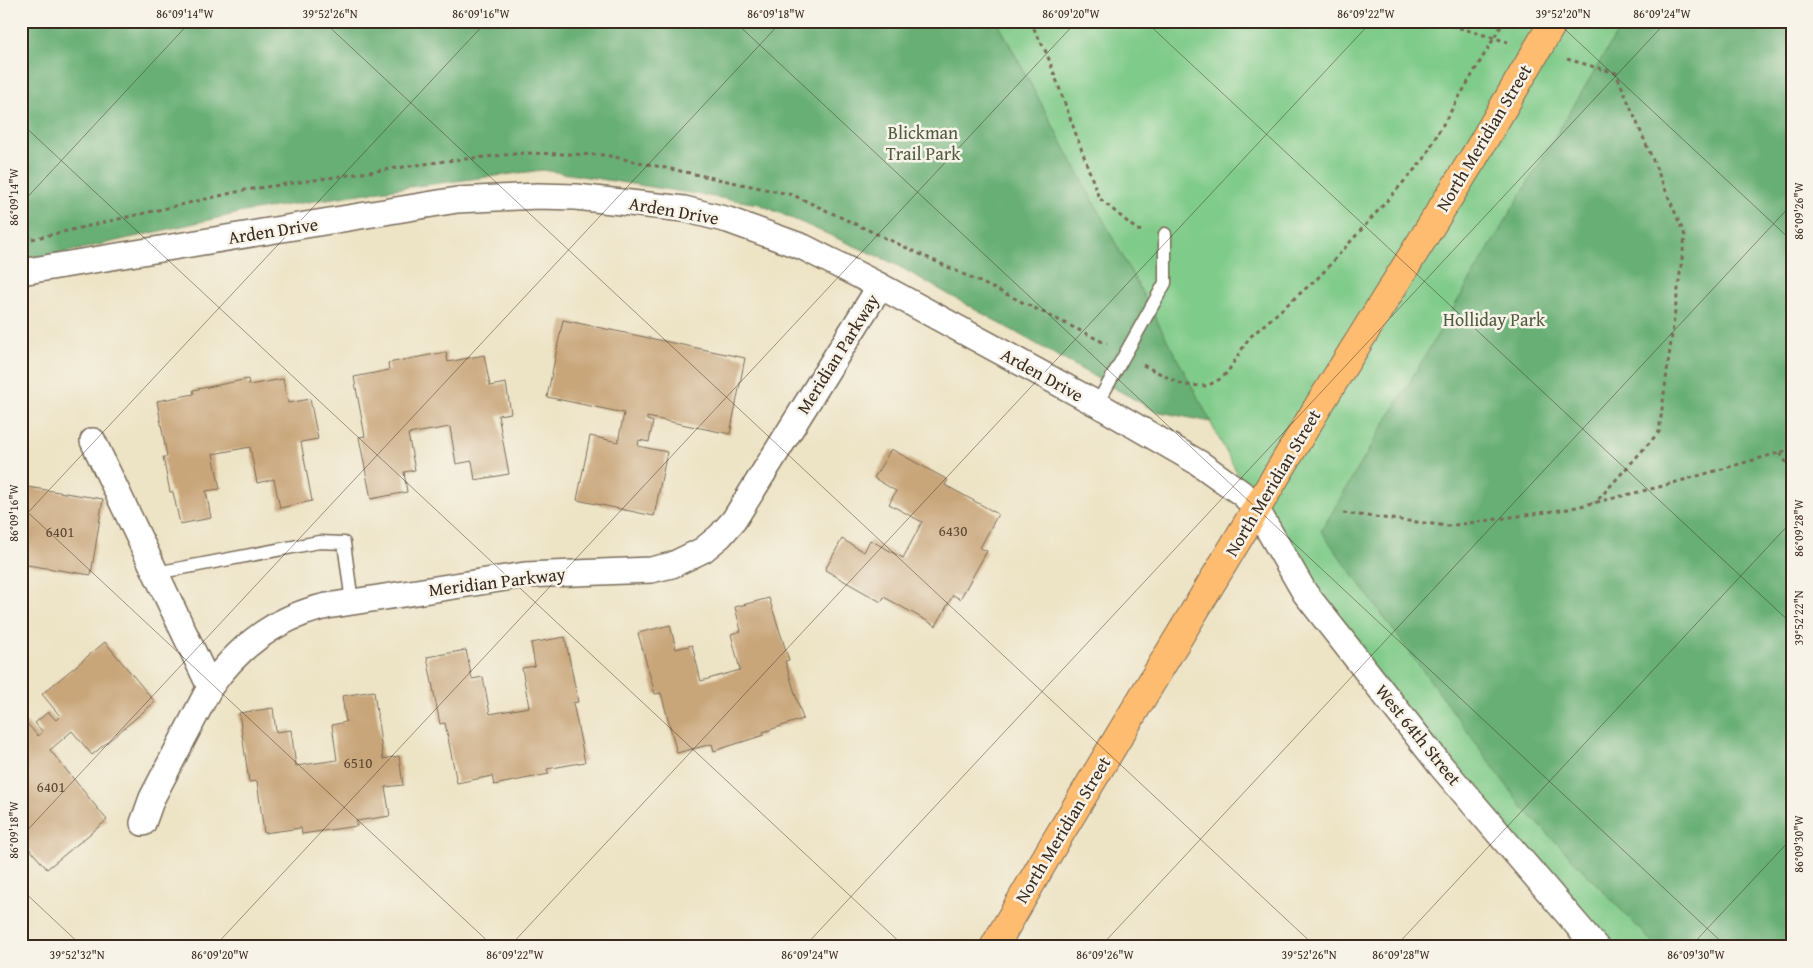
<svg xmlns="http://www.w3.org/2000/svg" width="1813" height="968" font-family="'Gentium Book Plus',serif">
<rect width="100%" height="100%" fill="#f7f3e8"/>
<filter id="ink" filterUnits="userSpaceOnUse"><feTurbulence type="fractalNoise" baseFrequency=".02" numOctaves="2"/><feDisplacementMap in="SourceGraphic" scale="10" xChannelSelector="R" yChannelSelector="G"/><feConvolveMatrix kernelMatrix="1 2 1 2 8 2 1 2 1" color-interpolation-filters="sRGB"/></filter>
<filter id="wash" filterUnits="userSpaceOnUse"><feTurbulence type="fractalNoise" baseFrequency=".0096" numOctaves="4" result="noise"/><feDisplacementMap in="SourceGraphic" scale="20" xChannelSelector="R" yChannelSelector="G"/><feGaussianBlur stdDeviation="1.12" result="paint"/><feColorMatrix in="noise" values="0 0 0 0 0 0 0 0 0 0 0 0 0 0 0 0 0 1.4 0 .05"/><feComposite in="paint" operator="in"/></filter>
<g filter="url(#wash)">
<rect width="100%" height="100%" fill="#ede3c5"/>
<polygon fill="#7fcb89" stroke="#5d7a54" points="997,21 1792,21 1792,947 1602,947 1441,766 1257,510"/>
<g fill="#67af75" stroke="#516c4a">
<polygon points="21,21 997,21 1211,422 1155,411 893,263 759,204 543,170 393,189 248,211 68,252 21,259"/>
<polygon points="1624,21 1792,21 1792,947 1657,947 1524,809 1321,531"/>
</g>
<g id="blocks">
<g fill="#c9a67a">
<polygon points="563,320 745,358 730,434 647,417 647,420 653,422 649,442 639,440 638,446 667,452 654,516 577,500 590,436 618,442 624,413 547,397"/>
<polygon points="446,352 448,362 484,355 490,386 506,383 511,413 498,415 509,474 475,480 472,461 456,464 450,427 408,434 415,470 404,472 407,492 371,499 359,437 365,436 354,377 389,370 388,363"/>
<polygon points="248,379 249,385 283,379 288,403 310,399 318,439 301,442 312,501 280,508 274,479 257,483 250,447 213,454 220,489 206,491 211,518 180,524 173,492 170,492 163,457 167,457 157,401 194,394 193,390"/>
<polygon points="891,449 948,480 945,485 998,514 980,548 987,551 960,599 953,595 936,626 884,597 881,602 825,570 842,539 864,552 870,540 903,558 922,522 889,504 896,491 874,478"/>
<polygon points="21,486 103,499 91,575 21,564"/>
<polygon points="769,598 789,660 785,661 803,719 763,732 764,735 714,751 712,744 677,753 661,693 655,694 638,633 670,625 676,649 692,645 701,681 740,670 731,634 741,631 735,607"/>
<polygon points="565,637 578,702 573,703 585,762 547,769 549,774 494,785 492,776 457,783 445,723 440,724 427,657 466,650 472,679 483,677 490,714 529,707 522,668 535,666 531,643"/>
<polygon points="105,642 155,702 92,755 72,731 50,750 107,820 47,869 21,839 21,717 38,736 43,732 35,723 48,712 56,720 60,716 42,694"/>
<polygon points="374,691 383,759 399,756 403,785 385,787 390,816 356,821 357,826 302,834 301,828 264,833 257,781 249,782 239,713 273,708 276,732 291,730 296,766 337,760 332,725 346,722 342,696"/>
</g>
</g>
</g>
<g filter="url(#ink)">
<use href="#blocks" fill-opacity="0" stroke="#796b58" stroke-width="1"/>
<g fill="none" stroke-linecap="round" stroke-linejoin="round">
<g stroke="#796b58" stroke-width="15">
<g id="service">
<polyline points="1097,404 1165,283 1165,234"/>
<polyline points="156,573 319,542 344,543 352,602"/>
</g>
</g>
<g stroke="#796b58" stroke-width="28">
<g id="minor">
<polyline points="21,272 457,200 538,196 576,197 684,209 728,220 803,247 880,286 1097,404 1199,463 1244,495 1257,510 1305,593 1441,766 1596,947"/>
<polyline points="93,441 210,687"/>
<path d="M 143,823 L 152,798 L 210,687 C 239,646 277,617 327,606 L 525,575 L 651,570 L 672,565 L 703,550 L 720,536 L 734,520 L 880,286"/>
</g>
</g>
<g stroke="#796b58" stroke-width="30">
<polyline id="primary" points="994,947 1055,842 1319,405 1474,157"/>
</g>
<g stroke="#796b58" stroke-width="3" stroke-dasharray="4 4" stroke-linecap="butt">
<polyline points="1030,21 1047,54 1099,198 1137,230 1145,231"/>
<polyline points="1436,21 1508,42"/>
<polyline points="1567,59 1616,73 1685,236 1659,432 1595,503"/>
<polyline points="32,239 245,190 445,161 524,153 605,155 793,195 1010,296 1107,344"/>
<polyline points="1143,365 1183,385 1207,386 1220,379 1227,373 1249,338 1320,276 1424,159 1438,133"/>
<polyline points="1780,453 1792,471"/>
<polyline points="1343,513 1448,526 1568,509 1659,487 1792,449"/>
</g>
<use href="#service" stroke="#fff" stroke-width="12"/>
<use href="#minor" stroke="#fff" stroke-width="25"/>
<use href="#primary" stroke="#febc70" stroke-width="28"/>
<g stroke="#796b58" stroke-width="30" stroke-linecap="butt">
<polyline id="primary-bridge" points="1474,157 1554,21"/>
</g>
<polyline stroke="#796b58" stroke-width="3" stroke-dasharray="4 4" stroke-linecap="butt" points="1438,133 1504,21"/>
<use href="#primary-bridge" stroke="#febc70" stroke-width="28"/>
</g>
</g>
<path fill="none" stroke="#3b2a1e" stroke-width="1" stroke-opacity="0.45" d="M 323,21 L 1316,947M 734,21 L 1727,947M 1145,21 L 1792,624M 1556,21 L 1792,241M 21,123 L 905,947M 21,204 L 191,21M 21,506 L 494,947M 21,520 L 487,21M 21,837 L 782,21M 21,889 L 83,947M 214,947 L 1077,21M 509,947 L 1372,21M 804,947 L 1667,21M 1100,947 L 1792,204M 1395,947 L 1792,521M 1690,947 L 1792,838"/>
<g text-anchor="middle" stroke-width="5" stroke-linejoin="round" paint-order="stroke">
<g font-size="15" fill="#5e4935">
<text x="953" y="536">6430</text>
<text x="60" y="537">6401</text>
<text x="358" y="768">6510</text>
<text x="51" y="792">6401</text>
</g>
<g font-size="18" fill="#4f5a3e" stroke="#f7f3e8">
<text x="923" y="139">Blickman<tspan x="923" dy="21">Trail Park</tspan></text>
<text x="1494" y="326">Holliday Park</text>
</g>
<g font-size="18" fill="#3b2a1e" stroke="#f7f3e8">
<text transform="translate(1484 138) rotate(-59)" y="6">North Meridian Street</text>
<text transform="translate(674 211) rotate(10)" y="6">Arden Drive</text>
<text transform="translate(273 231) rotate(-9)" y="6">Arden Drive</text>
<text transform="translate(838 354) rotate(-58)" y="6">Meridian Parkway</text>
<text transform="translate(1042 375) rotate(29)" y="6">Arden Drive</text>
<text transform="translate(1273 483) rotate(-59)" y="6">North Meridian Street</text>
<text transform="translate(497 582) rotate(-7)" y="6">Meridian Parkway</text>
<text transform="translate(1418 735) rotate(51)" y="6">West 64th Street</text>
<text transform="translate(1063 830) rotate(-59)" y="6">North Meridian Street</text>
</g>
</g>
<rect width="1813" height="968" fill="none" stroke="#f7f3e8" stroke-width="55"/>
<rect x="28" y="28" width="1758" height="912" fill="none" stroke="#3b2a1e" stroke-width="2"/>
<g font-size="12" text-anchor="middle" fill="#3b2a1e">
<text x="185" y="18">86°09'14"W</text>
<text x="330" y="18">39°52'26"N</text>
<text x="481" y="18">86°09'16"W</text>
<text x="776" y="18">86°09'18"W</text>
<text x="1071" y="18">86°09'20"W</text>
<text x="1366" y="18">86°09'22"W</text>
<text x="1563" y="18">39°52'20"N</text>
<text x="1662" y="18">86°09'24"W</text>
<text transform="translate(14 197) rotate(-90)" y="4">86°09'14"W</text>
<text transform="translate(1799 211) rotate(-90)" y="4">86°09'26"W</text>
<text transform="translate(14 513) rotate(-90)" y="4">86°09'16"W</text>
<text transform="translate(1799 528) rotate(-90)" y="4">86°09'28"W</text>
<text transform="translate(1799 618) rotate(-90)" y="4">39°52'22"N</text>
<text transform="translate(14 830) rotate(-90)" y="4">86°09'18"W</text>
<text transform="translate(1799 844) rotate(-90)" y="4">86°09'30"W</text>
<text x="77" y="959">39°52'32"N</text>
<text x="220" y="959">86°09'20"W</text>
<text x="515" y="959">86°09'22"W</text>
<text x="810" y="959">86°09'24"W</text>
<text x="1105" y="959">86°09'26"W</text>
<text x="1309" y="959">39°52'26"N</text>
<text x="1401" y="959">86°09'28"W</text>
<text x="1696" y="959">86°09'30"W</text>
</g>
</svg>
